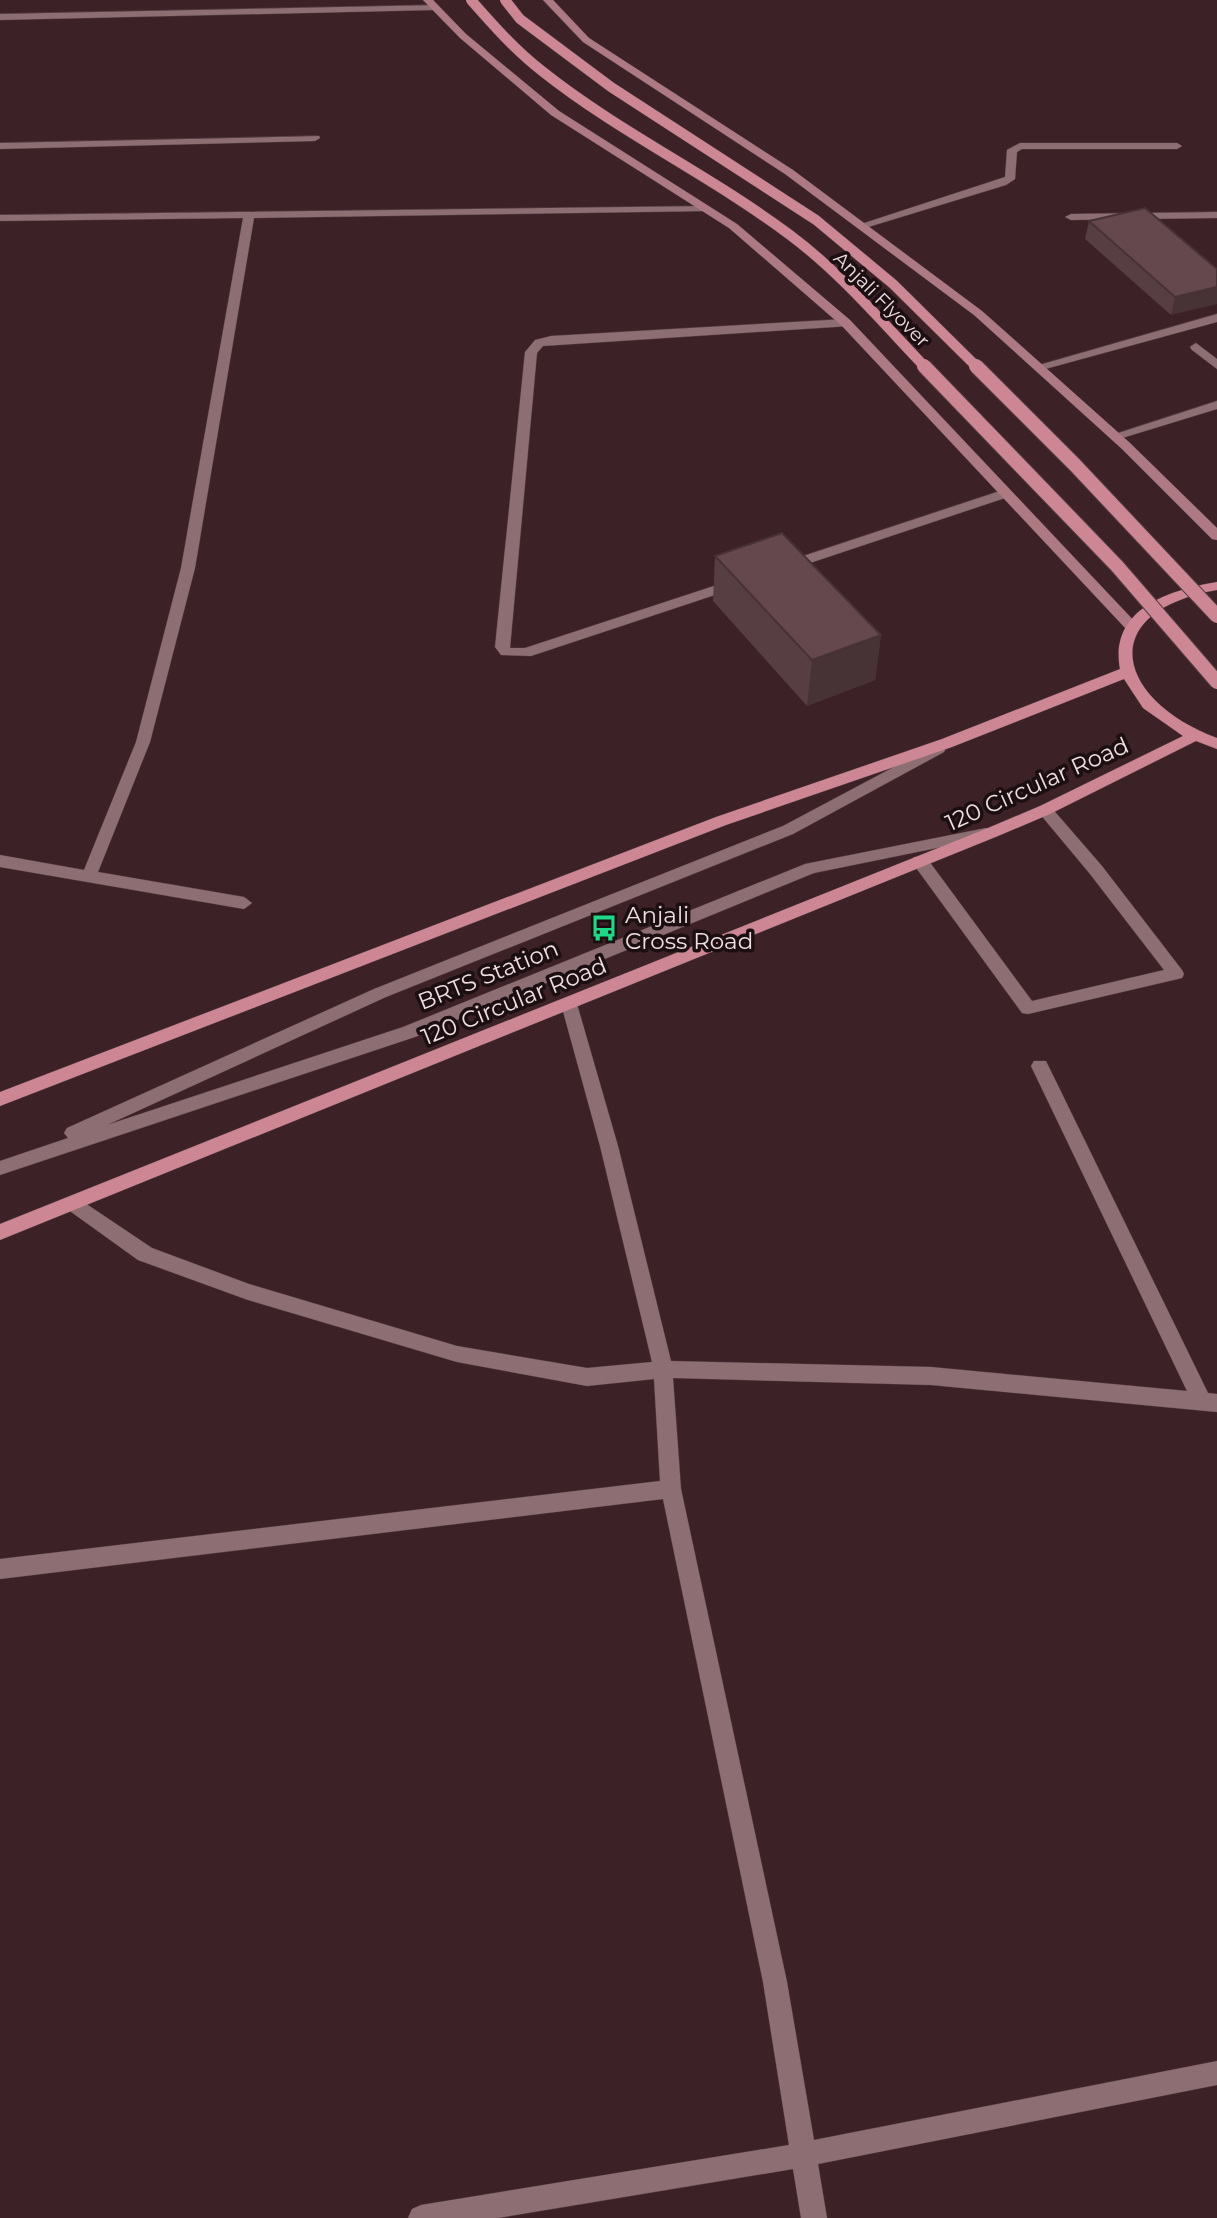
<svg xmlns="http://www.w3.org/2000/svg" width="1217" height="2218" font-family="Montserrat,sans-serif">
<rect width="100%" height="100%" fill="#3c2127"/>
<g fill="none" stroke-linecap="round" stroke-linejoin="round">
<g stroke="#533d42" stroke-width="1">
<polygon id="lane" points="939,743 944,744 946,748 944,752 793,834 386,997 107,1125 403,1027 805,864 986,828 991,829 994,833 991,837 814,873 415,1037 0,1175 0,1161 68,1138 64,1133 67,1128 374,989 783,826"/>
</g>
<g stroke="#533d42" stroke-width="1">
<g id="street">
<polygon points="437,5 439,7 434,10 0,20 0,14"/>
<polygon points="319,136 320,138 315,141 0,149 0,143"/>
<polygon points="1020,143 1177,143 1182,146 1177,149 1022,149 1017,152 1015,179 1006,185 865,228 855,226 1005,177 1007,150"/>
<polygon points="706,206 711,209 710,211 254,218 195,568 150,742 98,872 244,897 252,903 244,909 0,867 0,855 84,870 136,742 181,568 243,218 0,221 0,215"/>
<polygon points="1217,212 1217,218 1071,220 1065,217 1071,214"/>
<polygon points="1217,314 1217,322 1038,371 1032,367"/>
<polygon points="846,319 852,323 850,326 543,346 537,353 510,648 525,648 729,581 734,580 741,584 739,587 531,656 501,655 495,647 525,352 535,340 551,336"/>
<polygon points="1196,343 1217,359 1217,369 1192,350 1190,347"/>
<polygon points="1217,401 1217,409 1119,439 1111,439 1109,436"/>
<polygon points="1006,489 1013,493 1011,496 792,569 787,570 780,566 782,563"/>
<polygon points="1045,805 1050,806 1102,866 1182,970 1184,974 1182,978 1028,1014 1022,1013 914,865 912,861 914,857 926,857 1032,1001 1164,970 1090,874 1040,814 1037,810 1040,806"/>
<polygon points="569,998 575,999 577,1004 618,1146 671,1361 931,1367 1187,1391 1031,1066 1034,1061 1046,1061 1208,1393 1217,1394 1217,1412 931,1385 673,1378 681,1489 787,1982 814,2140 1217,2061 1217,2085 818,2164 827,2218 801,2218 793,2169 498,2218 408,2218 412,2209 421,2205 789,2145 763,1982 663,1499 0,1579 0,1559 660,1481 654,1379 587,1386 457,1362 248,1300 138,1260 67,1209 64,1204 67,1199 73,1196 79,1199 152,1248 249,1284 457,1346 587,1368 652,1362 600,1146 561,1004 563,999"/>
</g>
</g>
<g stroke="#533d42" stroke-width="1">
<g id="secondary">
<polygon points="423,0 433,0 466,34 559,111 737,224 850,320 1137,624 1137,630 1127,630 842,326 729,228 551,115 460,38"/>
<polygon points="543,0 553,0 589,38 793,170 982,311 1130,443 1217,528 1217,540 1212,539 1122,449 974,315 785,174 583,42"/>
</g>
</g>
<g stroke="#533d42" stroke-width="1">
<path id="primary" d="M 1217,582 L 1217,590 C 1092,612 1117,701 1217,738 L 1217,749 L 1196,741 L 1050,814 L 998,836 L 0,1240 L 0,1224 L 988,828 L 1040,806 L 1183,736 L 1143,708 L 1124,679 L 952,747 L 726,825 L 0,1106 L 0,1092 L 716,817 L 942,739 L 1120,669 C 1109,609 1169,590 1217,582 Z"/>
</g>
<use href="#lane" fill="#8d6e73" fill-rule="evenodd"/>
<use href="#street" fill="#8d6e73" fill-rule="evenodd"/>
<use href="#secondary" fill="#ad7a84" fill-rule="evenodd"/>
<use href="#primary" fill="#cd8794" fill-rule="evenodd"/>
<g stroke="#533d42" stroke-width="11" stroke-linecap="butt">
<g id="primary-bridge-far1">
<path d="M 471,0 C 493,25 515,50 542,71 C 620,133 710,175 790,235 C 841,273 882,322 926,368"/>
<polyline points="505,0 520,19 611,87 816,220 893,284 978,368"/>
</g>
</g>
<g stroke="#533d42" stroke-width="16" stroke-linecap="butt">
<g id="primary-bridge">
<polyline points="924,366 1117,566 1217,682"/>
<polyline points="976,366 1075,465 1217,616"/>
</g>
</g>
<use href="#primary-bridge-far1" stroke="#cd8794" stroke-width="10"/>
<use href="#primary-bridge" stroke="#cd8794" stroke-width="14"/>
</g>
<g fill="#573e42">
<polygon points="1089,221 1217,269 1171,315 1085,239"/>
<polygon points="715,556 881,635 875,680 807,706 713,601"/>
</g>
<g fill="#473236">
<polygon points="1217,287 1217,304 1171,315 1175,297"/>
<polygon points="881,635 875,680 807,706 812,660"/>
</g>
<g fill="#65484d" stroke="#473236" stroke-width="2">
<polygon points="1145,208 1217,269 1217,287 1175,297 1089,221"/>
<polygon points="782,533 881,635 812,660 715,556"/>
</g>
<defs>
<g id="bus-bare" transform="scale(2.1)"><path d="M-5-6H5V4H4V6H2V4H-2V6H-4V4H-5ZM-3.5-4V0h7V-4ZM-3.5 1.2v1.5H-2V1.2ZM2 1.2v1.5H3.5V1.2Z" fill="#1ed888" stroke="#1b0f11" stroke-width="2.5" paint-order="stroke"/></g>
</defs>
<g fill-rule="evenodd">
<use href="#bus-bare" x="604" y="928"/>
</g>
<g text-anchor="middle" stroke-width="7" stroke-linejoin="round" paint-order="stroke">
<g font-size="19" fill="#f0dee1" stroke="#1b0f11">
<text transform="translate(882 299) rotate(45)" y="7">Anjali Flyover</text>
</g>
<g font-size="23" fill="#f0dee1" stroke="#1b0f11">
<text transform="translate(1037 784) rotate(-24)" y="8">120 Circular Road</text>
<text transform="translate(488 975) rotate(-22)" y="8">BRTS Station</text>
<text transform="translate(514 1001) rotate(-22)" y="8">120 Circular Road</text>
</g>
<g font-size="23" fill="#f0dee1" stroke="#1b0f11" text-anchor="start">
<text x="625" y="923">Anjali<tspan x="625" dy="26">Cross Road</tspan></text>
</g>
</g>
</svg>
